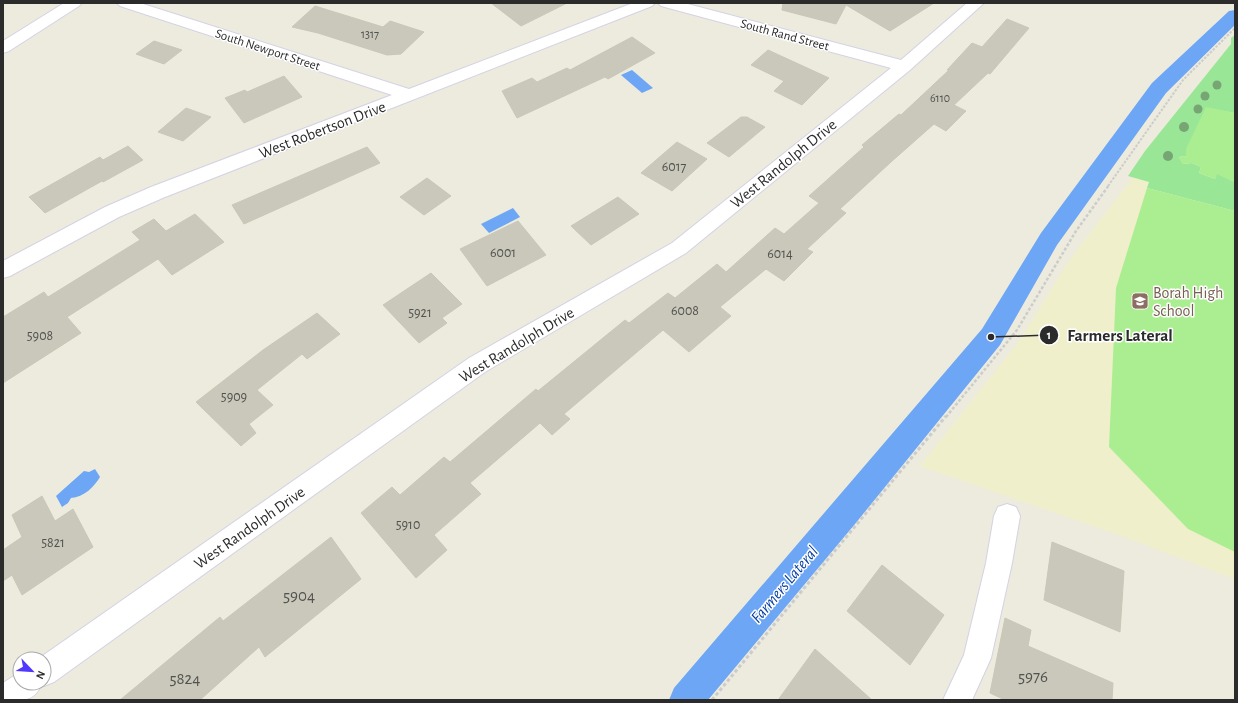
<svg xmlns="http://www.w3.org/2000/svg" width="1238" height="703" font-family="'Alegreya Sans',sans-serif">
<rect width="100%" height="100%" fill="#edebdd"/>
<polygon fill="#f0efcb" points="1235,44 1235,579 1122,536 920,466 1020,340 1068,262"/>
<polygon fill="#9ae697" points="1235,35 1235,113 1206,108 1186,156 1179,157 1183,164 1192,163 1201,167 1199,173 1215,179 1216,173 1235,182 1235,211 1147,188 1149,182 1128,176 1145,151 1231,44 1231,38"/>
<g fill="#abee92">
<polygon points="1206,107 1235,113 1235,182 1217,174 1215,179 1199,173 1201,167 1192,163 1183,164 1178,157 1186,156 1186,149"/>
<polygon points="1147,188 1235,211 1235,552 1188,529 1109,447 1116,288"/>
</g>
<g fill="#6ca6f4">
<polygon points="632,70 653,88 642,93 621,75"/>
<polygon points="513,208 520,217 489,233 481,224"/>
<path d="M 95,469 L 100,477 C 94,487 84,497 71,498 L 68,503 L 62,507 L 56,496 L 84,471 L 89,472 Z"/>
</g>
<g fill="none" stroke-linecap="round" stroke-linejoin="round">
<polygon fill="#6ca6f4" fill-rule="evenodd" points="1235,10 1235,25 1166,93 1057,245 1000,345 855,524 708,700 669,700 674,688 982,329 1041,233 1152,83 1229,11"/>
</g>
<g fill="#c9c8bb" stroke="#c9c8b6">
<polygon points="491,3 567,3 521,26"/>
<polygon points="783,3 934,3 890,31 846,5 836,24 782,10"/>
<polygon points="315,6 383,27 390,21 424,32 401,54 387,55 318,33 292,27"/>
<polygon points="1007,19 1029,28 990,74 988,73 954,105 966,111 946,131 934,124 891,162 840,209 846,213 807,249 813,252 784,281 766,269 720,307 731,316 689,352 663,330 564,414 570,419 552,435 540,423 470,483 481,494 434,535 447,550 416,578 361,513 392,487 400,495 444,457 450,462 536,389 538,391 625,320 629,323 668,293 675,298 717,264 726,272 775,228 784,234 819,203 809,196 864,147 862,145 899,114 901,115 949,70 947,70 972,43 982,47"/>
<polygon points="632,37 655,53 608,79 605,77 517,118 502,91 532,78 537,82 567,68 570,70"/>
<polygon points="154,41 182,50 164,64 136,54"/>
<polygon points="768,50 829,78 802,105 774,91 784,81 751,65"/>
<polygon points="284,76 302,97 244,123 225,98 245,90 247,92"/>
<polygon points="186,108 211,117 183,141 158,132"/>
<polygon points="741,117 747,117 765,127 729,157 707,143"/>
<polygon points="677,142 707,159 672,191 641,173"/>
<polygon points="128,146 143,160 103,182 102,181 45,213 29,197 100,157 103,160"/>
<polygon points="367,147 380,163 244,224 232,205"/>
<polygon points="427,178 451,196 424,215 400,197"/>
<polygon points="618,197 639,214 591,245 571,226"/>
<polygon points="195,214 224,242 172,275 158,259 67,317 81,333 3,383 3,317 44,292 48,297 140,240 132,232 154,219 166,231"/>
<polygon points="518,221 546,255 487,286 460,249"/>
<polygon points="431,273 462,304 442,318 447,323 419,343 383,305"/>
<polygon points="317,313 340,334 307,359 302,354 257,390 273,405 249,424 256,433 241,446 196,402 263,350"/>
<polygon points="42,496 55,521 73,509 93,547 22,595 12,575 3,581 3,550 22,537 12,515"/>
<polygon points="331,537 361,579 265,657 259,647 200,700 120,700 220,617 223,621"/>
<polygon points="1052,542 1124,571 1120,632 1044,600"/>
<polygon points="882,565 944,615 910,665 847,611"/>
<polygon points="1005,618 1031,630 1028,646 1113,683 1112,700 1005,700 990,693"/>
<polygon points="815,649 872,700 778,700"/>
</g>
<g fill="none" stroke-linecap="round" stroke-linejoin="round">
<g stroke="#d4d2e4" stroke-width="2">
<g id="minor">
<polygon points="64,3 82,3 79,6 9,51 3,53 3,41"/>
<polygon points="117,3 140,3 409,89 633,3 655,3 652,6 165,197 119,217 10,276 3,278 3,261 105,207 151,187 392,95 120,6"/>
<path d="M 658,3 L 684,3 L 901,60 L 967,3 L 984,3 L 910,70 L 686,253 L 485,372 L 54,682 L 44,686 L 41,685 C 34,703 20,700 3,700 L 3,683 L 20,672 L 20,683 L 44,683 L 44,659 L 38,659 L 469,358 L 672,243 L 891,68 L 661,6 Z"/>
<polygon points="1007,504 1016,507 1020,516 1012,563 991,658 972,700 943,700 964,655 986,563 994,516 998,507"/>
</g>
</g>
<polyline stroke="#ccc" stroke-width="2" stroke-dasharray="2.5 1.5" stroke-linecap="butt" points="1108,186 1183,80 1235,28"/>
<polyline stroke="#ccc" stroke-width="2.5" stroke-dasharray="3 2" stroke-linecap="butt" points="946,417 1017,330 1076,231 1109,185"/>
<polyline stroke="#ccc" stroke-width="3" stroke-dasharray="3.5 2.5" stroke-linecap="butt" points="712,700 946,416"/>
<use href="#minor" fill="#fff" fill-rule="evenodd"/>
</g>
<g fill="#77a574">
<circle cx="1217" cy="85" r="4.5"/>
<circle cx="1205" cy="96" r="4.5"/>
<circle cx="1198" cy="109" r="4.5"/>
<circle cx="1184" cy="127" r="5"/>
<circle cx="1168" cy="156" r="5"/>
</g>
<defs>
<g id="school-square" transform="scale(0.9)"><rect x="-9" y="-9" width="18" height="18" rx="4" fill="#8d6e63" stroke="#fff"/><path d="M0-5L7-2L0 1L-7-2ZM-4 1L0 2.5L4 1V4Q0 6-4 4Z" fill="#fff"/></g>
</defs>
<g fill-rule="evenodd">
<use href="#school-square" x="1140" y="301"/>
</g>
<g text-anchor="middle" stroke-width="3" stroke-linejoin="round" paint-order="stroke">
<g font-size="12" fill="#52524f">
<text x="370" y="38">1317</text>
<text x="940" y="102">6110</text>
</g>
<g font-size="13" fill="#2b2b2b" stroke="#fff">
<text transform="translate(785 34) rotate(15)" y="5">South Rand Street</text>
<text transform="translate(268 49) rotate(18)" y="5">South Newport Street</text>
</g>
<g font-size="14" fill="#52524f">
<text x="674" y="171">6017</text>
<text x="503" y="257">6001</text>
<text x="780" y="258">6014</text>
<text x="685" y="315">6008</text>
<text x="420" y="317">5921</text>
<text x="40" y="340">5908</text>
<text x="234" y="401">5909</text>
<text x="408" y="529">5910</text>
<text x="53" y="547">5821</text>
</g>
<g font-size="16" fill="#2b2b2b" stroke="#fff">
<text transform="translate(322 129) rotate(-21)" y="6">West Robertson Drive</text>
<text transform="translate(783 163) rotate(-39)" y="6">West Randolph Drive</text>
<text transform="translate(516 344) rotate(-31)" y="6">West Randolph Drive</text>
<text transform="translate(249 527) rotate(-35)" y="6">West Randolph Drive</text>
</g>
<g font-size="16" fill="#785e54" stroke="#fff" text-anchor="start">
<text x="1153" y="298">Borah High<tspan x="1153" dy="18">School</tspan></text>
</g>
<g font-size="17" font-style="italic" fill="#083ea2" stroke="#fff">
<text transform="translate(784 584) rotate(-50)" y="6">Farmers Lateral</text>
</g>
<g font-size="17" fill="#52524f">
<text x="299" y="601">5904</text>
<text x="1033" y="682">5976</text>
<text x="185" y="684">5824</text>
</g>
</g>
<path fill="none" stroke="#2b2b2b" stroke-width="1.5" d="M991 337L1049 335"/>
<g fill="#2b2b2b" stroke="#fff" stroke-width="1.5">
<circle cx="991" cy="337" r="4"/>
<circle cx="1049" cy="335" r="10"/>
</g>
<g font-size="12" text-anchor="middle" font-weight="bold" fill="#fff">
<text x="1049" y="339">1</text>
</g>
<g font-size="17" text-anchor="middle" font-weight="bold" fill="#2b2b2b" stroke="#fff" stroke-width="3" stroke-linejoin="round" paint-order="stroke">
<text x="1120" y="341">Farmers Lateral</text>
</g>
<rect width="1238" height="703" fill="none" stroke="#2b2b2b" stroke-width="8"/>
<g transform="translate(32 671) rotate(115)"><circle r="19" fill="#ffffff" stroke="#aaaaaa"/>
<path d="M0-3L7 15L0 10L-7 15Z" fill="#5038ff"/>
<text y="-6" font-size="11" font-weight="bold" text-anchor="middle" fill="#2b2b2b">N</text>
</g>
</svg>
